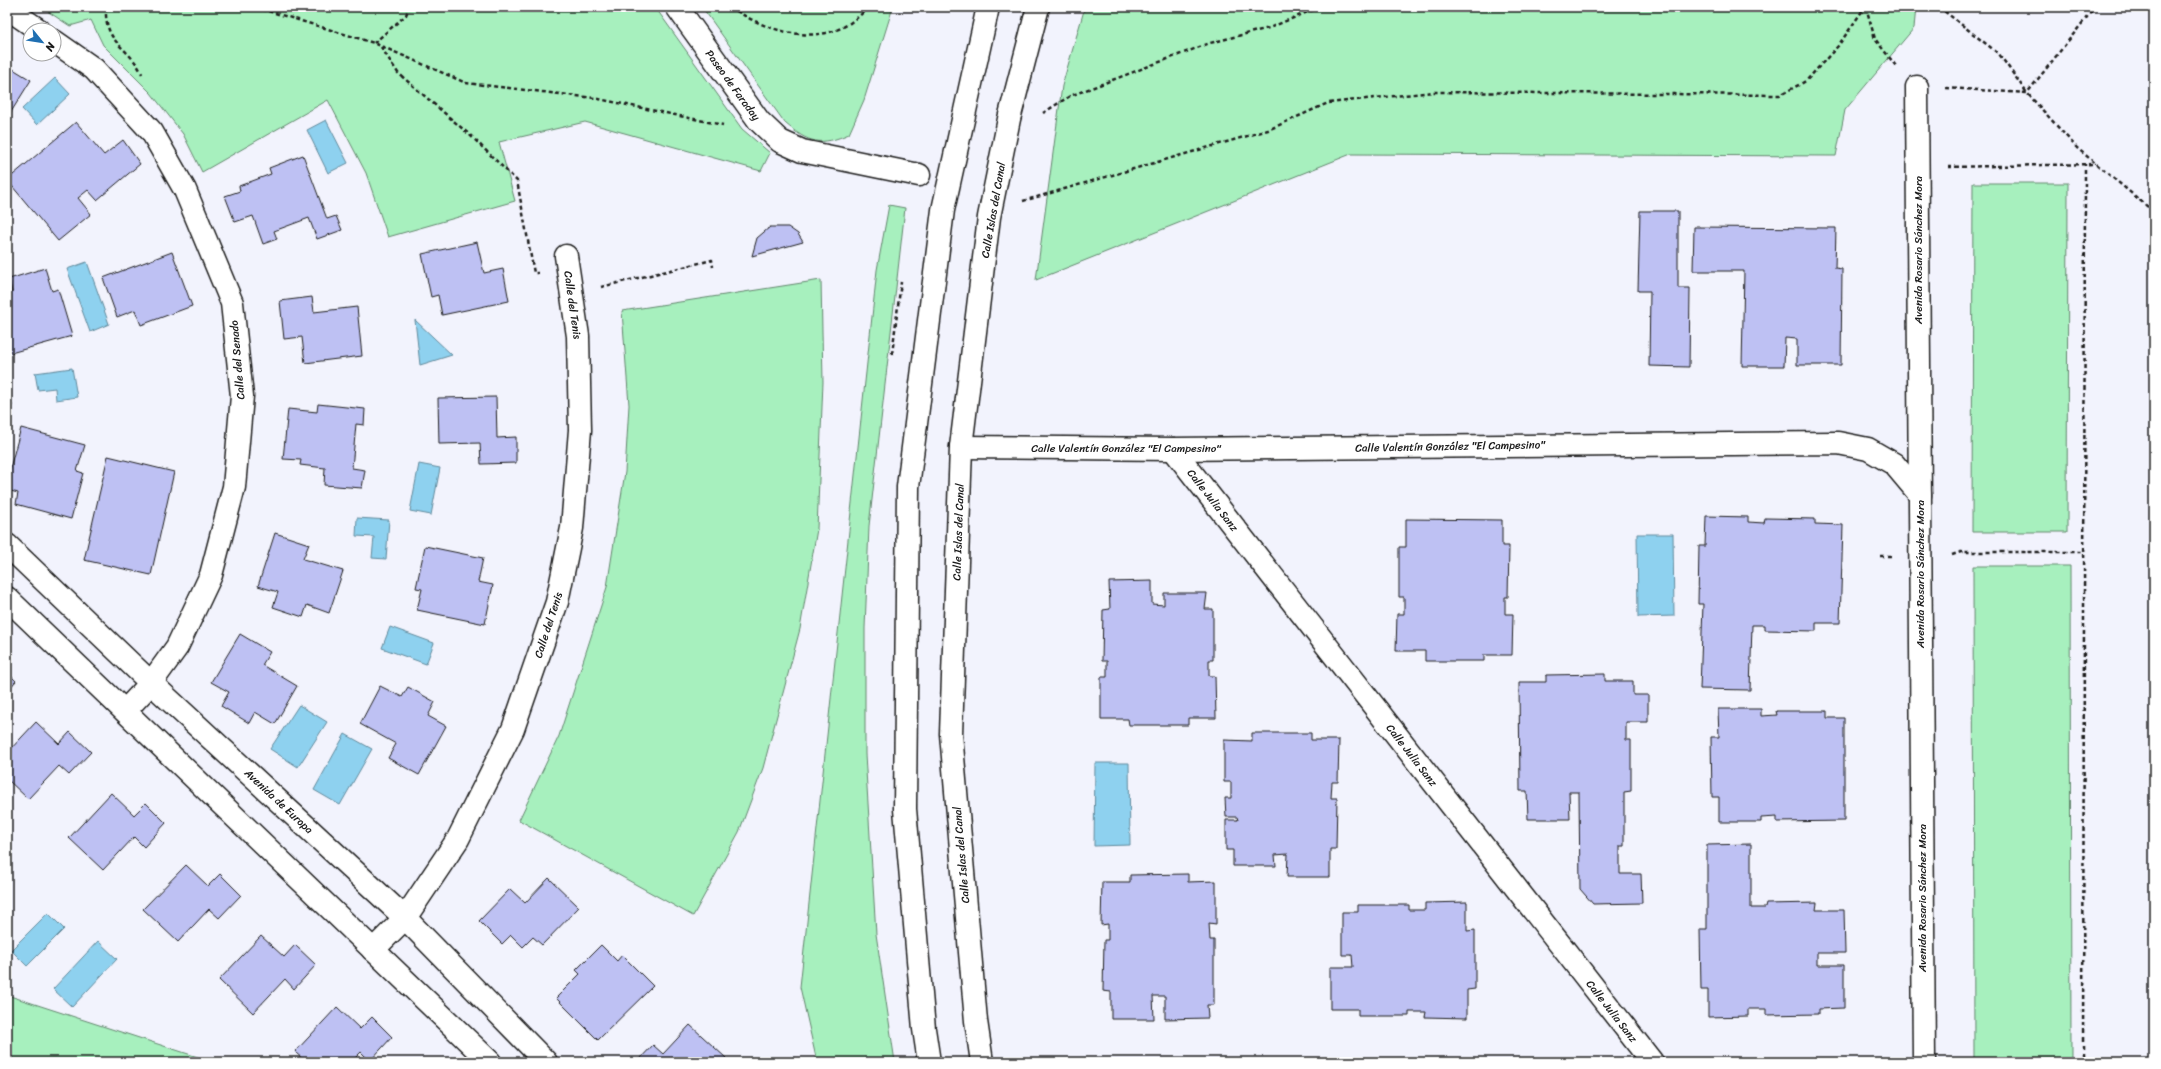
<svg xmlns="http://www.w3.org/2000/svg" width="2161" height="1069" font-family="Sriracha,sans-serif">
<rect width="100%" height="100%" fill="#f2f3fd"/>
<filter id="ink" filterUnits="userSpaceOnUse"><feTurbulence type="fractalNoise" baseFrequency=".025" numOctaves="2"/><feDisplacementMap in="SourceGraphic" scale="8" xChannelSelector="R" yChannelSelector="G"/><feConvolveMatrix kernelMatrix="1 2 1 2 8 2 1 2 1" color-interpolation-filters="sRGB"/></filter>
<g filter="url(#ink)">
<g fill="#a7f0be" stroke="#62866d">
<polygon points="41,7 655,7 742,129 770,153 761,171 585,122 499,142 515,201 388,237 366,173 328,100 202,172 183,134 151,93 103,45 91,20 70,26"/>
<path d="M 702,7 L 893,7 L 864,100 L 849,134 C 821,146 809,144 785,123 Z"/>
<polygon points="1085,7 1916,7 1914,28 1845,110 1836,156 1351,154 1036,280 1062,86"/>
<polygon points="1973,183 2068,183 2067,532 1972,532"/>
<polygon points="889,205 905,208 869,526 865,628 865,754 876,934 895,1062 817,1062 800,987 877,270"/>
<polygon points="821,280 823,382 817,529 800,629 763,768 739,832 693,916 519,820 559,736 607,587 625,472 629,405 622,311"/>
<polygon points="1973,566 2070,566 2071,1062 1974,1062"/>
<polygon points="7,995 213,1062 7,1062"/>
</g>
<g fill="#8ed1ef" stroke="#60899b">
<polygon points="55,78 70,94 37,125 22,109"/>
<polygon points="326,120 348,163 328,173 307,130"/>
<polygon points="87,262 109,324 90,332 67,269"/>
<polygon points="415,320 452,355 420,365"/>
<polygon points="72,368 77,397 56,400 55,388 38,390 35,373"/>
<polygon points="419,464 440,468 431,515 410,511"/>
<polygon points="357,518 389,520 386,559 372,558 374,537 356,536"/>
<polygon points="1637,534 1673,534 1674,616 1638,617"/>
<polygon points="390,627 434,643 426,664 382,648"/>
<polygon points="299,705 327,722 298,767 270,749"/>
<polygon points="345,734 372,749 340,805 314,790"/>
<polygon points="1095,763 1129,763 1130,845 1094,846"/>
<polygon points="48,913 64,929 27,966 11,950"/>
<polygon points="98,941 117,959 72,1007 53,989"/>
</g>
<g fill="#bec1f3" stroke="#1c1c1c">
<polygon points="8,66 31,80 11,112 7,110"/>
<polygon points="76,122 104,155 123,140 140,164 97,200 88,190 78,198 91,214 58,241 7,180"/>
<polygon points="303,155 327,219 336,216 342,230 317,239 309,218 274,231 277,239 263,244 253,216 235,222 225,196 240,191 239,186 271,174 269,168"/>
<polygon points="1640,211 1678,211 1678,288 1690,288 1689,367 1649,366 1650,291 1638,291"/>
<polygon points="770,227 788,227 798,234 803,242 752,256 757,238"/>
<polygon points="1694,227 1836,228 1835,268 1842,269 1841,365 1797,365 1797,339 1785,338 1784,366 1742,366 1744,271 1693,271"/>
<polygon points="477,242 484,273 503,269 509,301 442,315 438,295 431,297 422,254"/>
<polygon points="172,252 192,306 141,325 135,310 117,317 103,278"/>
<polygon points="45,268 52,291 58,289 72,336 7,354 7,293 12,292 9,279"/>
<polygon points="312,297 314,312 357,307 362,356 305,363 302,337 284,339 280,301"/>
<polygon points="7,380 12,406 7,407"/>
<polygon points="496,397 497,438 516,437 516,463 481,464 480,443 439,444 438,398"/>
<polygon points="318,404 365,409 364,425 356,424 352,468 365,470 362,488 324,485 325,468 300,465 301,460 283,459 288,409 317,412"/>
<polygon points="21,428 85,445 77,471 83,473 71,519 16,504 18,493 7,490 7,479"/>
<polygon points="108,456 174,472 151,575 84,560"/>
<polygon points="1706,516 1748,517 1748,522 1764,523 1765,518 1815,519 1815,524 1843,525 1840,623 1816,623 1816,631 1765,630 1765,625 1752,625 1750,690 1700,689 1703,604 1698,604 1699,546 1705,546"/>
<polygon points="1406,519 1502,520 1502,546 1509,546 1508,597 1505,597 1505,614 1513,614 1512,655 1484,655 1484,661 1425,661 1425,651 1396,651 1397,614 1404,614 1404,597 1399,597 1399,547 1406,547"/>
<polygon points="275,533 309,544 303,559 343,571 329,613 307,605 303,617 273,607 278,592 258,586"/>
<polygon points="425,546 483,558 478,582 493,585 485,624 417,610 422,589 416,588"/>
<polygon points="1152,581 1152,604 1164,605 1164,593 1207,593 1205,609 1213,609 1213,660 1209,660 1209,676 1215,676 1216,718 1188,718 1188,725 1129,725 1128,719 1101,719 1101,677 1107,677 1107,661 1102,661 1103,610 1110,609 1109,582"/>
<polygon points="240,634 270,652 262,665 297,686 275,724 255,712 249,723 221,706 229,692 211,682"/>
<polygon points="7,672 16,681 7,691"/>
<polygon points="1605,674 1605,681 1633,681 1633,695 1648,695 1648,722 1626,722 1626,740 1631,740 1631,791 1624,792 1624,846 1620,846 1620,874 1641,874 1642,903 1593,904 1580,889 1579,792 1569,792 1570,819 1528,819 1527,791 1520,791 1519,682 1546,682 1546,675"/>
<polygon points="380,686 402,697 408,687 435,702 428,716 446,726 419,775 388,758 396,744 360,724"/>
<polygon points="1718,709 1761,709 1761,716 1777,715 1776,711 1827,711 1827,718 1844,718 1844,821 1777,822 1777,817 1761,818 1761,822 1719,822 1719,797 1712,797 1711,737 1719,737"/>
<polygon points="36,722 59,744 70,732 91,752 69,775 59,766 28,799 7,779 7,753"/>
<polygon points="1252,733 1311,733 1311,740 1339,740 1338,782 1332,782 1331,798 1337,798 1336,849 1330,849 1330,877 1287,877 1288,854 1275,855 1276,866 1233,866 1233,850 1226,850 1226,820 1238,820 1237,817 1226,817 1225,798 1231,798 1231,782 1224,782 1224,740 1252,741"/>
<polygon points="111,793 134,815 146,803 166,823 144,847 134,837 103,870 69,838"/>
<polygon points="1751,844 1751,908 1765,908 1766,904 1817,903 1816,910 1844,910 1845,953 1817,953 1817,965 1844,965 1844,1008 1818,1009 1818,1014 1766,1015 1766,1009 1748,1009 1748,1016 1708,1017 1708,990 1701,990 1700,929 1707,929 1707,845"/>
<polygon points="186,865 208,886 220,874 241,895 219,918 209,909 178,942 143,909"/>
<polygon points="1188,874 1188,882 1216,881 1216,924 1209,923 1210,940 1214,940 1214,1005 1207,1005 1208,1018 1165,1019 1165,996 1153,996 1154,1019 1111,1019 1111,992 1103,991 1104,940 1108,940 1108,924 1101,925 1102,882 1130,882 1130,875"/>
<polygon points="549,878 579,907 542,945 533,937 523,947 511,935 502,944 479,921 510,889 525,903"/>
<polygon points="1467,902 1467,931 1475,930 1475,989 1467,990 1467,1018 1425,1017 1426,1012 1409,1012 1409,1016 1358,1016 1358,1009 1330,1009 1330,967 1353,967 1352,955 1342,955 1342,912 1358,912 1358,905 1409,905 1409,910 1425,910 1425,903"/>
<polygon points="261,936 284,957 295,945 316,965 294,989 285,979 253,1013 219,980"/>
<polygon points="601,945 617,961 622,955 653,986 598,1040 556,998 580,974 576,970"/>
<polygon points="337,1007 360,1029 372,1017 392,1037 370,1061 361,1052 351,1062 306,1062 295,1052"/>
<polygon points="690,1025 726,1058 723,1062 637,1062 653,1045 663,1054"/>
</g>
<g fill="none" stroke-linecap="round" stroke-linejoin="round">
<g stroke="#1c1c1c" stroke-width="25">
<g id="pedestrian">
<polyline points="677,7 759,121 780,141 802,151 919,175"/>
<polyline points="1173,449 1652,1062"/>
</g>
</g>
<g stroke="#1c1c1c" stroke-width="25">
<g id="minor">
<polyline points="7,8 39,30"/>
<polyline points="54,41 94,69 152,132 185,190 232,303 242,396 234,487 211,575 177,647 151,683 125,711"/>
<polyline points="1917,87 1924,1062"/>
<polyline points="961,447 1173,449 1838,443 1868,449 1894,464 1920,495"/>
<polyline points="7,545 151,683 405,918 546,1062"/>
<polyline points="7,598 490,1062"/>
<polyline points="373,950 405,918 458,839 513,729 557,602 572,528 580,430 578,336 566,256"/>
</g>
</g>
<g stroke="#1c1c1c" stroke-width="25">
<g id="tertiary">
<polyline points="929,1062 924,1029 905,809 908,487 943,210 988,7"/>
<polyline points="982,1062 976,1021 951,734 961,447 989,217 1009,119 1038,7"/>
</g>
</g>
<g stroke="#1c1c1c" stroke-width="2.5" stroke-dasharray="4 3" stroke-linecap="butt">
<path d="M 106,7 C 104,46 129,45 142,74"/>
<polyline points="255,7 374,43 466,83 594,98 723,125"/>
<path d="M 731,7 C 764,31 819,48 854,20 C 859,16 864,13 867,7"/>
<polyline points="1866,7 1875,39 1896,66"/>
<polyline points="1939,7 1999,54 2027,93 2077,148 2154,212"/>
<polyline points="374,43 406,15 409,7"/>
<polyline points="381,47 398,73 471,136 517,181 534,273 538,273"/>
<polyline points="1946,88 2027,93 2091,12 2092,7"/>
<polyline points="1043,113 1070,96 1210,43 1269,28 1320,7"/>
<polyline points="1948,167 2096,164"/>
<polyline points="1023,201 1268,130 1328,103 1433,92 1780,95 1806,81 1838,46 1865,7"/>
<polyline points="601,287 712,260 713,267"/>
<polyline points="892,354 901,282"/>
<polyline points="1952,555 1961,552 2084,552"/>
<polyline points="1880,556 1891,556"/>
<polyline points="2083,1062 2085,164"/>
</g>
<use href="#pedestrian" stroke="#fff" stroke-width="22"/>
<use href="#minor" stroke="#fff" stroke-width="22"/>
<use href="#tertiary" stroke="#fff" stroke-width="22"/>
</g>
</g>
<g text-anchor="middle" stroke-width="3.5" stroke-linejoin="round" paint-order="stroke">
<g font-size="11" fill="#1c1c1c" stroke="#fff">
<text transform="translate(733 85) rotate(54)" y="4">Paseo de Faraday</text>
<text transform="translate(993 210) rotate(-80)" y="4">Calle Islas del Canal</text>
<text transform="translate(1918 250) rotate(-90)" y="4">Avenida Rosario Sánchez Mora</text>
<text transform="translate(573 305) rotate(82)" y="4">Calle del Tenis</text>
<text transform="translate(237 360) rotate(-95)" y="4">Calle del Senado</text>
<text transform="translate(1450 446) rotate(-1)" y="4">Calle Valentín González "El Campesino"</text>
<text x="1126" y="452">Calle Valentín González "El Campesino"</text>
<text transform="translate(1213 500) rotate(52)" y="4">Calle Julia Sanz</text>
<text transform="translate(958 532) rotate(-88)" y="4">Calle Islas del Canal</text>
<text transform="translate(1920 574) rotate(-90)" y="4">Avenida Rosario Sánchez Mora</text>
<text transform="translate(548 625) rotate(-72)" y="4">Calle del Tenis</text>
<text transform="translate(1412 755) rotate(52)" y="4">Calle Julia Sanz</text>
<text transform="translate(279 801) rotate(43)" y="4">Avenida de Europa</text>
<text transform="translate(961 855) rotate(-95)" y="4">Calle Islas del Canal</text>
<text transform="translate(1922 898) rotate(-90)" y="4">Avenida Rosario Sánchez Mora</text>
<text transform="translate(1612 1011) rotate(52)" y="4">Calle Julia Sanz</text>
</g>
</g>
<rect width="2161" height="1069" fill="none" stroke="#fff" stroke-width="24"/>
<rect x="12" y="12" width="2137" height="1045" fill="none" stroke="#1c1c1c" stroke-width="1.5" filter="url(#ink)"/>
<g transform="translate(42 42) rotate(120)"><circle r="19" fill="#ffffff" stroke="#a4a4a4"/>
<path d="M0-3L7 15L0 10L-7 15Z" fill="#1f6fb2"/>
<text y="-6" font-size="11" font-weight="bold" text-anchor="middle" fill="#1c1c1c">N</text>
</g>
</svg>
